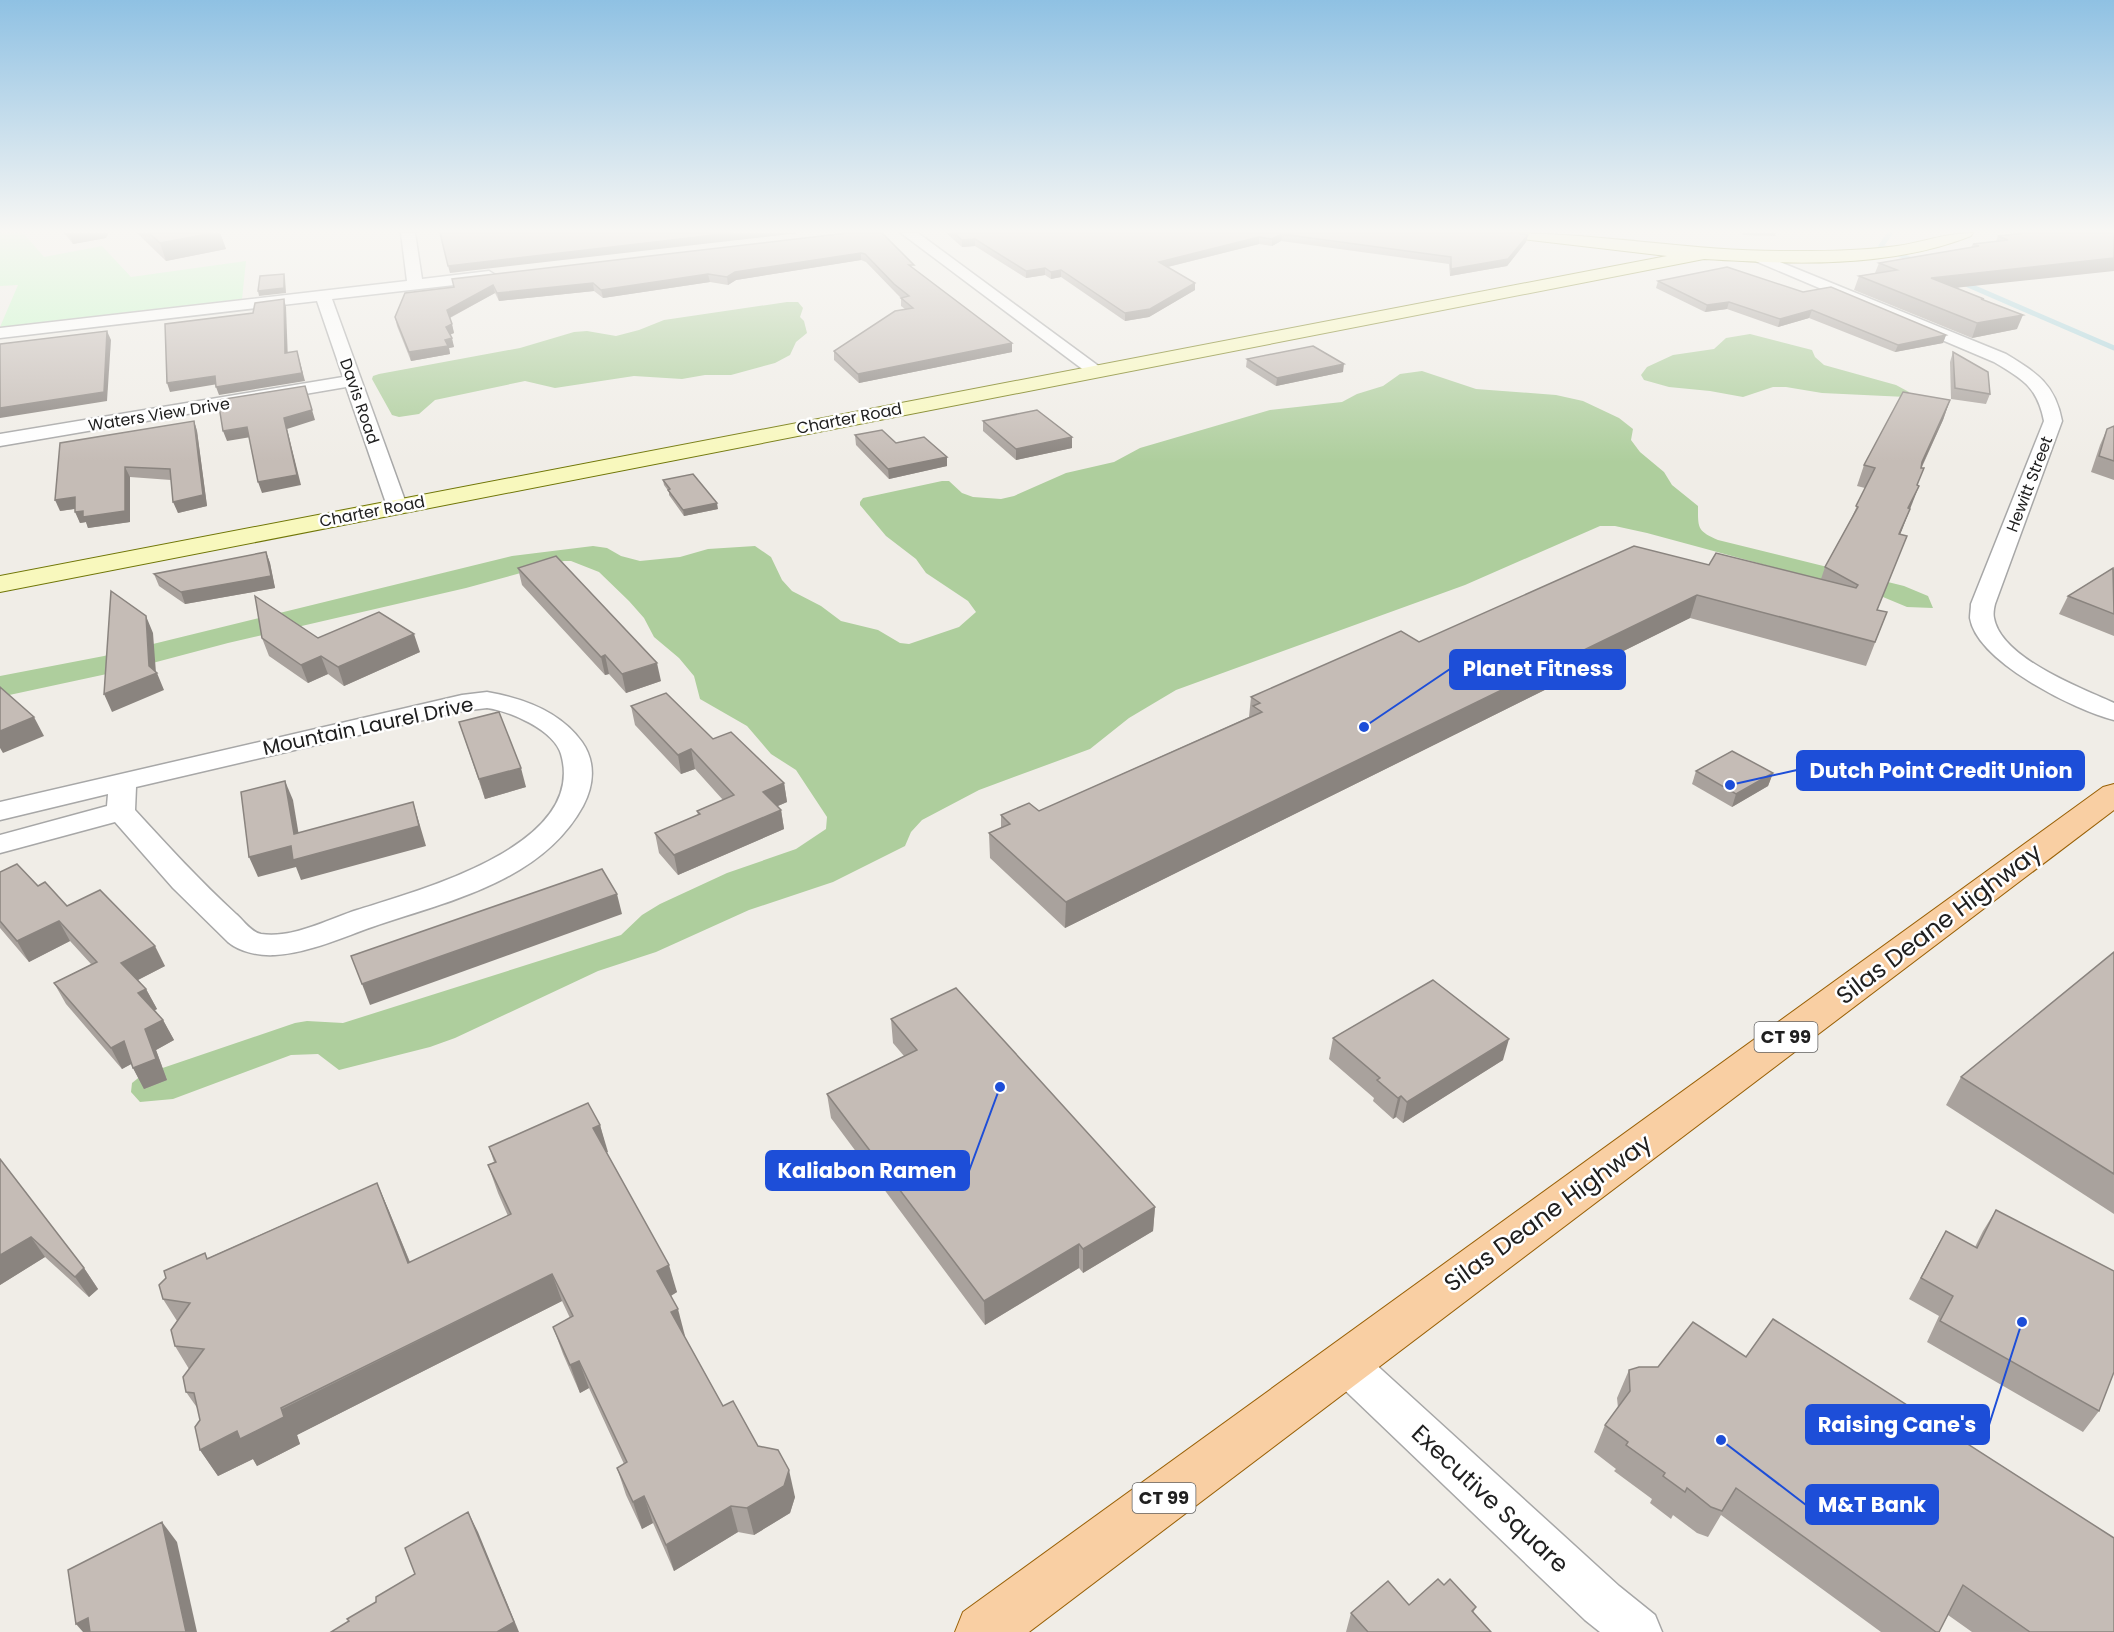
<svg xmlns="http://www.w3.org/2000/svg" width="2114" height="1632" font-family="Poppins,sans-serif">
<rect width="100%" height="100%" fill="#f0ede7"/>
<g fill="#aece9d">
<polygon points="787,302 798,302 803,308 800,317 804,321 807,333 796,342 790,355 775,363 731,375 705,375 682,379 634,376 555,388 525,381 435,400 419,414 399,417 392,415 372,379 373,376 379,374 520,348 574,332 587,331 616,336 639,330 664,320"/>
<polygon points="1750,334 1812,350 1815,357 1824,365 1896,385 1909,392 1906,397 1822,393 1786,387 1773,387 1743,397 1710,391 1669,387 1644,380 1641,375 1647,367 1673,355 1714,349 1726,338"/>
<path d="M 1422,371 L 1476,389 L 1556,395 L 1583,401 L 1619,418 L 1633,429 L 1631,440 L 1640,452 L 1664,472 L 1672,485 L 1698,506 C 1698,528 1697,531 1718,540 L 1904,586 L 1928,596 L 1933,608 L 1907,607 L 1883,597 L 1647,533 L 1615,526 L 1600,526 L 1465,585 L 1176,690 L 1129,718 L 1090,749 L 979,790 L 922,820 L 911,832 L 905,846 L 833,882 L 749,910 L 656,952 L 598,971 L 455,1038 L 430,1047 L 339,1070 L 318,1054 L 291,1055 L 173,1099 L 140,1102 L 131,1092 L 132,1083 L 142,1075 L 295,1023 L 307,1021 L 343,1023 L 621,935 L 642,915 L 660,904 L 727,873 L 796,849 L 826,829 L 827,817 L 796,770 L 771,754 L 747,726 L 700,699 L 694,676 L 679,658 L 654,637 L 644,618 L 629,601 L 599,572 L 571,561 L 564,561 L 466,588 L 228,643 L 130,669 L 0,697 L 0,676 L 104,656 L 512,556 L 593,546 L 607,548 L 621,556 L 640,561 L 680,557 L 708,549 L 755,546 L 771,557 L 782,580 L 792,591 L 821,606 L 841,621 L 878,630 L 900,643 L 909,644 L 959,627 L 976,612 L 968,601 L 926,573 L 916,559 L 886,536 L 860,505 L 860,502 L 863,498 L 942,481 L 949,481 L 962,493 L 973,497 L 1001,499 L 1014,496 L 1066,473 L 1114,462 L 1140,448 L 1270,410 L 1342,402 L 1357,394 L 1383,386 L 1400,374 Z"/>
</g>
<polygon fill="#c6f8c7" points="0,233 23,233 44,257 102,246 131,277 246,261 242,299 0,327 18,285 0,286"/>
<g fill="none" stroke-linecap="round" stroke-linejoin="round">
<g stroke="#a9d4dc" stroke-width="5">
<polyline points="1890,233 1881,246 1918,263"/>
<polyline points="1961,282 2114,348"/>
</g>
<g stroke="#a7a7a7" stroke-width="3">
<g id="street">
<polygon points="401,233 415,233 422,279 489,271 497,276 489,281 332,299 407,506 404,510 397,512 390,510 387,506 346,387 0,446 0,434 343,377 317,301 0,338 0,328 407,281"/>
<polygon points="901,233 918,233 1104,370 1101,374 1089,374"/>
<path d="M 1758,253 L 2006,354 C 2037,373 2055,384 2062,421 L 1995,604 C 1994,608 1993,614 1994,618 C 2001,658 2081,688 2114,703 L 2114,720 C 2075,710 1977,662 1970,618 C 1970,614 1971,608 1971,604 L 2044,421 C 2037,386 2022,379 1994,362 L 1753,260 L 1751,257 Z"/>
<path d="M 487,692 C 522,698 560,711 582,742 C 596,762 594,785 583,806 C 542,881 449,901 375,926 C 343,937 309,953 275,955 C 259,956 240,952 228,942 L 173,888 L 115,822 L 0,853 L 0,835 L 107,806 L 108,794 L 0,820 L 0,802 L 462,695 ZM 487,708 C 510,711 554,730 561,754 C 588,846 419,890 357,910 C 329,919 292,939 261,934 C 251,932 243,920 236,914 C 200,881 168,846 135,810 L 136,787 L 462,711 Z"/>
<polygon points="1345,1344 1360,1350 1619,1586 1655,1615 1662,1632 1600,1632 1585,1620 1330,1376 1324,1363 1330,1350"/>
</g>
</g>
<g stroke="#707608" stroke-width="2">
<path id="secondary" d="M 1506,233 C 1599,233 1690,251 1783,251 C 1821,251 1860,251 1897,246 C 1924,242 1945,233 1973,233 L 1971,236 C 1887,269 1792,264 1704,259 L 0,592 L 0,576 L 1667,256 L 1514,238 Z"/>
</g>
<g stroke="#985f04" stroke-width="2">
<polygon id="primary" points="2114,784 2114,810 1029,1632 955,1632 963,1612 2103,787"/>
</g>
<use href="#street" fill="#fff" fill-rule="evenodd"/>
<use href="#secondary" fill="#f8f8bd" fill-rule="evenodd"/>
<use href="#primary" fill="#f9cfa3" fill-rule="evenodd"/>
</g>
<g fill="#a9a29d">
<polygon points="64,233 108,233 106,238 73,244"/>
<polygon points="137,233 220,233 226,249 166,261"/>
<polygon points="847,233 915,270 1012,352 859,383 834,360 834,351 905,309 901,306 901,298 895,292 866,262 861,260 736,280 728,285 710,282 603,298 594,291 499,301 495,293 450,318 454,333 450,335 454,347 449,348 450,354 411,361 397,326 395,317 454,287"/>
<polygon points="946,233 1517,233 1528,235 1526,242 1507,266 1450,276 1449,264 1281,241 1272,246 1259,244 1168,267 1195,290 1149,317 1125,321 1061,277 1051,279 1045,275 1026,278 975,246 962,247"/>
<polygon points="1742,233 1776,233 1775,236 1743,235"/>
<polygon points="2019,233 2114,233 1957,288 1983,300 2017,329 1972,338 1854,290 1859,276 1875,273 1879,263 1971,247 1973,244 1996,241 1998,236"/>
<polygon points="1658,281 1803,292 1946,335 1943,343 1895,352 1809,318 1778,327 1727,309 1705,312 1656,288"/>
<polygon points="1953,352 1990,394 1986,404 1951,399 1950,362"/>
<polygon points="1247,359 1343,372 1276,386 1246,367"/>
<polygon points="1950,400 1943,420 1922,467 1917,485 1900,535 1877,610 1887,612 1866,666 1690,618 1065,928 990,858 989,833 1001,828 1001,815 1039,811 1249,717 1251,697 1419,642 1709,565 1821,579 1825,567 1852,517 1865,488 1857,486 1864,465"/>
<polygon points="194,421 197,431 207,506 178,513 171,480 130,477 130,522 88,528 86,522 80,523 75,509 60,511"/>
<polygon points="983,421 1072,437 1072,448 1016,460 983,431"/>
<polygon points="2114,426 2114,480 2091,472 2100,445 2107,429"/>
<polygon points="855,435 896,443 947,457 947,466 889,479 856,445"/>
<polygon points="663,480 718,509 684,516 669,495 669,492 664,485"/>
<polygon points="266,552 270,563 275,588 185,604 159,586 154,574"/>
<polygon points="518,568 661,681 626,693 609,674 605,675 522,585"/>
<polygon points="2114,568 2114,636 2059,614 2068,596"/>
<polygon points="262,638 318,638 420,652 344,686 328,674 308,683 269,656"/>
<polygon points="631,706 713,739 784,783 787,802 778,806 781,810 784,829 678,875 659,853 655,833 698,815 697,811 723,800 695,769 681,774 635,725"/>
<polygon points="459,722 526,787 485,799"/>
<polygon points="1696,771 1773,773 1768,786 1732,807 1692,784"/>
<polygon points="0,872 38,886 67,906 165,966 138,980 146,989 157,1009 155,1010 163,1020 174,1040 156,1050 167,1080 144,1089 131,1064 122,1069 66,1004 54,983 91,964 70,941 29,962 0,928"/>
<polygon points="2114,952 2114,1214 1946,1105 1961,1077"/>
<polygon points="891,1019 1155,1207 1153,1231 1083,1273 1079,1268 985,1325 831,1118 827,1094 904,1056 893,1043"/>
<polygon points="1333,1038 1503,1060 1403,1123 1396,1117 1393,1119 1373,1101 1374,1098 1329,1059"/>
<polygon points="600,1125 607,1153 677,1292 671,1296 684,1336 723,1406 758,1446 795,1497 790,1513 754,1535 738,1532 674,1571 653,1523 642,1529 626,1495 617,1468 624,1464 589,1388 580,1393 563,1354 553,1327 570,1318 562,1301 297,1435 300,1444 257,1466 253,1459 218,1476 200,1450 200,1420 198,1409 186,1392 189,1369 175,1346 177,1321 163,1299 208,1258 377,1183 389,1211 410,1262 508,1216 498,1193 488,1165 494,1162 489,1147"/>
<polygon points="0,1159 84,1268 98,1289 89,1297 45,1257 0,1285"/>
<polygon points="1996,1210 2099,1411 2083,1432 1927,1342 1939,1316 1909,1299 1934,1252 1946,1231 1975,1247 1983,1231"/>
<polygon points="1629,1370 2114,1632 1972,1632 1948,1615 1939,1632 1881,1632 1721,1515 1708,1537 1697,1533 1673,1515 1671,1519 1650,1503 1652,1499 1614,1471 1616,1469 1594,1452 1605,1425 1618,1408 1617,1398"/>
<polygon points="1444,1585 1476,1607 1473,1613 1491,1632 1346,1632 1351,1613 1409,1605"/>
</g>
<g fill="#8a847f">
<polygon points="69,233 108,233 106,238 73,244"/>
<polygon points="214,233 220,233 226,249 166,261 160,243"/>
<polygon points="732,233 798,233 450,273 448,266"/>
<polygon points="1282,234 1281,241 1272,246 1272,239"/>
<polygon points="1528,235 1526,242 1507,266 1450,276 1451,269"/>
<polygon points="1259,237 1259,244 1159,269 1159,262"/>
<polygon points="975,239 975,246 962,247 962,240"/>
<polygon points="861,253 861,260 736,280 728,285 727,277 735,272"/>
<polygon points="2114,258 2114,271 1926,291 1931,278"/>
<polygon points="1045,268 1045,275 1026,278 1026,271"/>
<polygon points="1061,270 1061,277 1051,279 1051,272"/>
<polygon points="284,274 285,278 286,293 259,296 258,291"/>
<polygon points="708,274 710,282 603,298 601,290"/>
<polygon points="593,283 594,291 499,301 497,293"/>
<polygon points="1195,283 1195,290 1149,317 1125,321 1125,313"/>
<polygon points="493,285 495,293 449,318 447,310"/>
<polygon points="284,299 286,307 288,361 285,353"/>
<polygon points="1729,302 1727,309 1705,312 1707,305"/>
<polygon points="1812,310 1809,318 1778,327 1780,319"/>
<polygon points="2023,315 2017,329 1972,338 1977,323"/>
<polygon points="452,324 454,333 448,335 446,327"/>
<polygon points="107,331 111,340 107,401 0,418 0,408"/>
<polygon points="1946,335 1943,343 1895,352 1898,345"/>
<polygon points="452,338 454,347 449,348 450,354 411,361 409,352 445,340"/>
<polygon points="1012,343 1012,352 859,383 858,374"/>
<polygon points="297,351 305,381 219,395 216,387"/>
<polygon points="1344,364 1343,372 1276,386 1277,378"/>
<polygon points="215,376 218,384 170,392 167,383"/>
<polygon points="305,386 315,420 287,429 301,485 262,493 258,482 284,418"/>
<polygon points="1950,400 1943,420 1914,483 1922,462"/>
<polygon points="194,421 197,431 207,506 178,513 173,502"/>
<polygon points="247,427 251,437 227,441 223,431"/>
<polygon points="1072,437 1072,448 1016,460 1016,449"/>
<polygon points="947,457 947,466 889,479 888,469"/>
<polygon points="125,467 130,477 130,522 88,528 86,522 80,523 75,512"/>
<polygon points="1919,486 1902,530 1890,556 1908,508"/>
<polygon points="75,497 80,508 60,511 55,500"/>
<polygon points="717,503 718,509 684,516 683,510"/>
<polygon points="266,552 270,563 275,588 185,604 181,592"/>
<polygon points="1697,595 1690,618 1065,928 1066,902"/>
<polygon points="146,616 153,633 156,673 157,673 164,690 112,712 104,694 149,666"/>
<polygon points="414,634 420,652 344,686 338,667"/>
<polygon points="605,655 609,674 605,675 601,657"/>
<polygon points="321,656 328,674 308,683 301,665"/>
<polygon points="657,663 661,681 626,693 622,674"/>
<polygon points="34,717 44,736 3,753 0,748 0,731"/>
<polygon points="691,749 695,769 681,774 678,755"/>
<polygon points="521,768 526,787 485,799 479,779"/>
<polygon points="1773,773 1768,786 1732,807 1736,794"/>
<polygon points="285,781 293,800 302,854 294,834"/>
<polygon points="784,783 787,802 766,811 763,792"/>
<polygon points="413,802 426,846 301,880 296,867 258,877 249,857"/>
<polygon points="781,810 784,829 678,875 674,855"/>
<polygon points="617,894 622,914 370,1005 362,984"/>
<polygon points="59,921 70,941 29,962 17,941"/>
<polygon points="155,946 165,966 132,983 121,963"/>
<polygon points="146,989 157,1009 149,1013 138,993"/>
<polygon points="163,1020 174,1040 156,1050 167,1080 144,1089 133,1068 145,1029"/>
<polygon points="1509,1039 1503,1060 1403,1123 1407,1102"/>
<polygon points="124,1041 135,1062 122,1069 111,1048"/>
<polygon points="1401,1096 1396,1117 1393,1119 1398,1098"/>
<polygon points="600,1125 608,1152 601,1155 593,1128"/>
<polygon points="377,1183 389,1211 421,1290 408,1263"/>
<polygon points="1155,1207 1153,1231 1083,1273 1083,1249"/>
<polygon points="31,1237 45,1257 0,1285 0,1255"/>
<polygon points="1079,1244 1079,1268 985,1325 984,1301"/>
<polygon points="669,1265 677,1292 665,1299 657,1271"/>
<polygon points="84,1268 98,1289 89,1297 75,1277"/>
<polygon points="552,1274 562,1301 297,1435 300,1444 257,1466 253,1459 218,1476 200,1450"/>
<polygon points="678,1309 685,1336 679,1340 671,1312"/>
<polygon points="579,1361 589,1388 580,1393 570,1365"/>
<polygon points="789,1470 795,1497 790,1513 754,1535 747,1508"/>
<polygon points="644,1496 653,1523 642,1529 633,1502"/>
<polygon points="731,1506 738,1532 674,1571 666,1545"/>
<polygon points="468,1512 478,1532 519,1632 497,1632"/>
<polygon points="162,1522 177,1542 197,1632 186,1632"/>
<polygon points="88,1618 100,1632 83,1632 76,1624"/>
</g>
<g fill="#c5bcb6" stroke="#8a847f" stroke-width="1.5">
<polygon points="149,233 214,233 160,243"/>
<polygon points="440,233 732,233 448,266"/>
<polygon points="847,233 882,233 914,265 909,265 1012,343 858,374 834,351 895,311 913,308 901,298 909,296 894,284 865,254 861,253 735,272 727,277 708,274 601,290 593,283 497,293 493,285 447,310 452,324 446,327 452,338 445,340 448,346 409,352 395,317 405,293 454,287 452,279"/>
<polygon points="954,233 1517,233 1528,235 1508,259 1451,269 1451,257 1282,234 1272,239 1259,237 1159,262 1195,283 1150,309 1125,313 1061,270 1051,272 1045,268 1026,271 975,239 962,240"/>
<polygon points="2025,233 2114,233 2114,258 1931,278 1984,299 1981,299 2023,315 1977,323 1859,276 1897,270 1879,263 1979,246 1973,244 2008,240 1998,236"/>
<polygon points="1727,267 1803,292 1831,287 1946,335 1898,345 1812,310 1780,319 1729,302 1707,305 1658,281"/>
<polygon points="284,274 284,288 258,291 260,276"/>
<polygon points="284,299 285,353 297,351 302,373 216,387 215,376 167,383 165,324 253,313 255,303"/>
<polygon points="107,331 104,392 0,408 0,344"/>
<polygon points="1313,346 1344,364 1277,378 1247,359"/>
<polygon points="1953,352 1988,372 1990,394 1955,388"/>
<polygon points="305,386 312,410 284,418 297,475 258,482 247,427 223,431 218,400"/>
<polygon points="1903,392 1950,400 1922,462 1921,468 1924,468 1917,485 1919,486 1908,508 1910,509 1899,534 1907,536 1877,610 1887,612 1875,642 1697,595 1066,902 989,833 1010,824 1001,815 1029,803 1039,811 1262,712 1253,706 1260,703 1251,697 1401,631 1419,642 1634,546 1709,565 1716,553 1856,588 1858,585 1825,567 1858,507 1856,506 1875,468 1864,465"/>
<polygon points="1037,410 1072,437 1016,449 983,421"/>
<polygon points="194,421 203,495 173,502 170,469 125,467 125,511 83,517 83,511 75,512 75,497 55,500 60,443"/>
<polygon points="2114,426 2114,461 2099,456 2107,429"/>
<polygon points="882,430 896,443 924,437 947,457 888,469 855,435"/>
<polygon points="693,474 717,503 683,510 668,490 670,489 663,480"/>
<polygon points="266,552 271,576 181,592 154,574"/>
<polygon points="556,556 657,663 622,674 605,655 601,657 518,568"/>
<polygon points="2113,568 2114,614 2068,596"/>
<polygon points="111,591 146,616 149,666 157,673 104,694"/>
<polygon points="255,596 318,638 379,612 414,634 338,667 321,656 301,665 262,638"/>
<polygon points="0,687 34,717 0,731"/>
<polygon points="666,693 713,739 731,732 784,783 763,792 781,810 674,855 655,833 700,814 697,811 734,795 691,749 678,755 631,706"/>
<polygon points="499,712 521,768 479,779 459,722"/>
<polygon points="1732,751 1773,773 1736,794 1696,771"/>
<polygon points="285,781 294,834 413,802 419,826 293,860 291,846 249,857 241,792"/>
<polygon points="17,864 38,886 45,882 67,906 100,890 155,946 121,963 146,989 138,993 163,1020 145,1029 156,1059 133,1068 124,1041 111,1048 54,983 97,962 59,921 17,941 0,921 0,872"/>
<polygon points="602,869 617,894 362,984 351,956"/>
<polygon points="2114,952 2114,1174 1961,1077"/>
<polygon points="1433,980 1509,1039 1407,1102 1401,1096 1398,1098 1377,1080 1380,1078 1333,1038"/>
<polygon points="956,988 1155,1207 1083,1249 1079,1244 984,1301 827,1094 917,1050 891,1019"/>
<polygon points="588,1103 600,1125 593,1128 669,1265 657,1271 678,1309 671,1312 723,1406 733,1401 758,1446 778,1450 789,1470 784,1486 747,1508 731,1506 666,1545 644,1496 633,1502 617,1468 627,1462 579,1361 570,1365 553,1327 573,1316 552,1274 281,1408 284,1417 240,1439 237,1431 200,1450 195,1427 200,1420 194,1393 186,1392 183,1377 204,1349 175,1346 171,1330 190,1303 163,1299 159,1285 166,1278 164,1271 205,1253 207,1259 377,1183 408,1263 511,1214 488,1165 496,1162 489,1147"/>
<polygon points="0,1159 84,1268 75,1277 31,1237 0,1255"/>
<polygon points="1996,1210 2114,1271 2114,1372 2099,1411 1940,1321 1953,1296 1921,1278 1946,1231 1977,1248"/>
<polygon points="1773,1319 2114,1538 2114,1632 2030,1632 1963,1585 1939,1632 1936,1632 1736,1488 1722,1511 1711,1507 1687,1488 1685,1492 1663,1476 1665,1473 1626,1445 1628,1442 1605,1425 1630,1391 1629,1370 1639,1367 1658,1367 1693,1322 1746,1357"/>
<polygon points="468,1512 514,1622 497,1632 331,1632 349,1621 347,1619 376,1602 376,1597 415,1574 405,1548"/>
<polygon points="162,1522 186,1632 90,1632 88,1618 76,1624 68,1570"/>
<polygon points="1438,1579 1444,1585 1450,1579 1476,1607 1472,1611 1491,1632 1368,1632 1351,1613 1388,1581 1409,1605"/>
</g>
<linearGradient id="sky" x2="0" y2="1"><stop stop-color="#8fc1e3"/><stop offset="0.5" stop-color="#f8f7f4"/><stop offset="1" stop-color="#f8f7f4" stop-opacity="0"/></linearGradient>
<rect width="2114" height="462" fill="url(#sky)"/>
<g text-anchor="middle" stroke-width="5" stroke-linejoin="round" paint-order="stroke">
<g font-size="16" fill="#202020" stroke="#fff">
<text transform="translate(360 401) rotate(71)" y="6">Davis Road</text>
<text transform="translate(159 414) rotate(-9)" y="6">Waters View Drive</text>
<text transform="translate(849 418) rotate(-11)" y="6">Charter Road</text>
<text transform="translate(2029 484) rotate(-69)" y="6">Hewitt Street</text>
<text transform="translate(372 511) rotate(-11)" y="6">Charter Road</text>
</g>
<g fill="#fff" stroke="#636363" stroke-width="1.5">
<rect x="1754.5" y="1022" width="63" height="30" rx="4.5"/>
<rect x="1132.5" y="1483" width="63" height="30" rx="4.5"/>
</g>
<g font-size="18" font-weight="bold" fill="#202020">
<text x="1786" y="1043">CT 99</text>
<text x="1164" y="1504">CT 99</text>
</g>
<g font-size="20" fill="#202020" stroke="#fff">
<text transform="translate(368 726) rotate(-12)" y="7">Mountain Laurel Drive</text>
</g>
<g font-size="24" fill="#202020" stroke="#fff">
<text transform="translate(1939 924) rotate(-37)" y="8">Silas Deane Highway</text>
<text transform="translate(1548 1213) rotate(-36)" y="8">Silas Deane Highway</text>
<text transform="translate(1490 1499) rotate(43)" y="8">Executive Square</text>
</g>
</g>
<path fill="none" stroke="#1d4ed8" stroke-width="2" d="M1364 727L1450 669M1730 785L1797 770M1000 1087L969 1171M2022 1322L1989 1425M1721 1440L1806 1505"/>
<g fill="#1d4ed8" stroke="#fff" stroke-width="2">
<circle cx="1364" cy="727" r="6"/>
<circle cx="1730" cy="785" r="6"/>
<circle cx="1000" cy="1087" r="6"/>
<circle cx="2022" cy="1322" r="6"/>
<circle cx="1721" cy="1440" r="6"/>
</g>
<g fill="#1d4ed8" stroke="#1d4ed8" stroke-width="2">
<rect x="1450" y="650" width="175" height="39" rx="6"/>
<rect x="1797" y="751" width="287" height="39" rx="6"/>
<rect x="766" y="1151" width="203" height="39" rx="6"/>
<rect x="1806" y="1405" width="183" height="39" rx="6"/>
<rect x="1806" y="1485" width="132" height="39" rx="6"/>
</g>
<g font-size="21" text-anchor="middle" font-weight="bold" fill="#fff">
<text x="1538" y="676">Planet Fitness</text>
<text x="1941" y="778">Dutch Point Credit Union</text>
<text x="867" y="1178">Kaliabon Ramen</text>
<text x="1897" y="1432">Raising Cane's</text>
<text x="1872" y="1512">M&amp;T Bank</text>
</g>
</svg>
